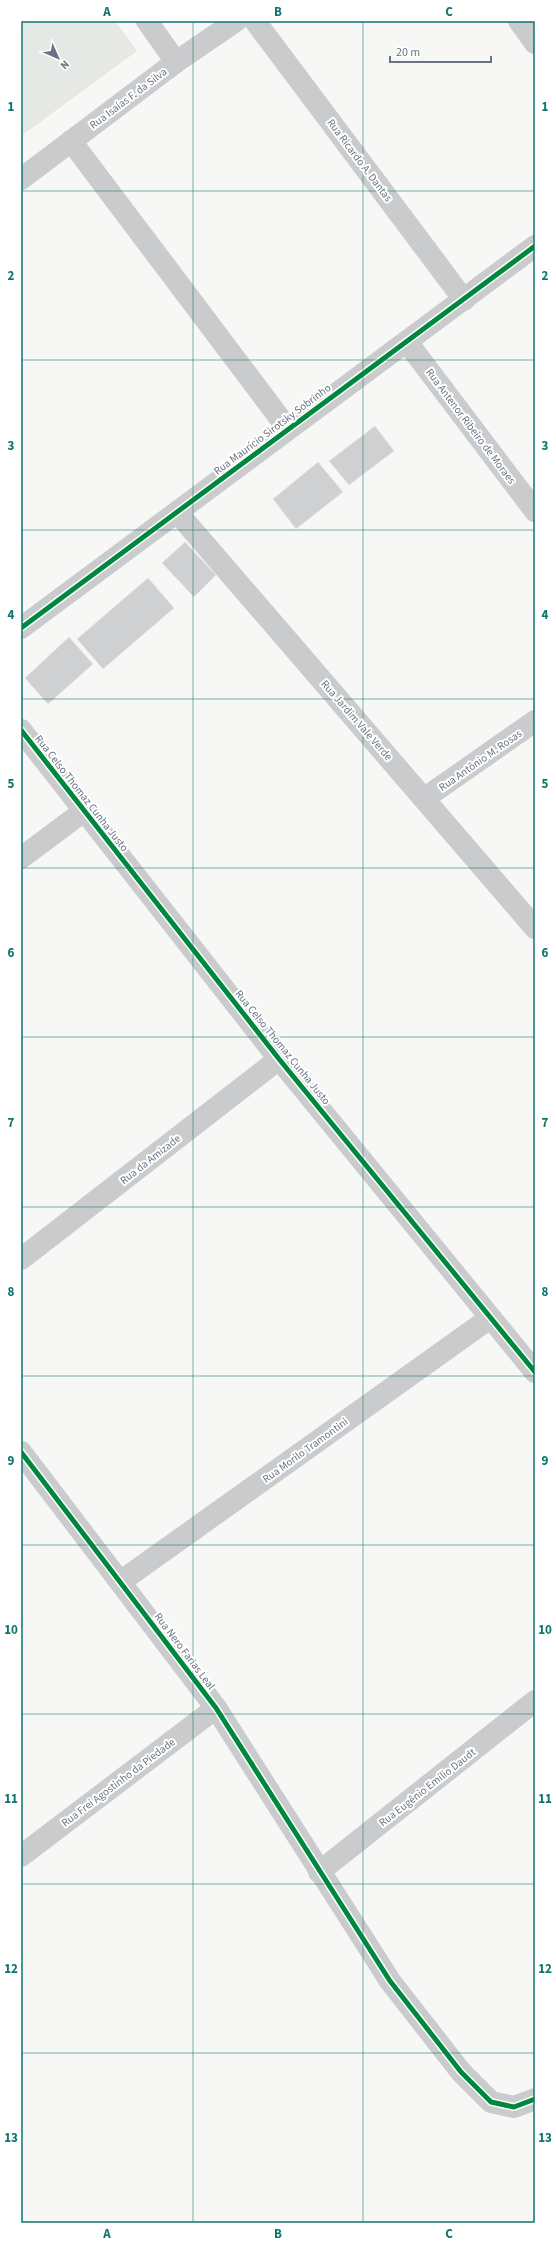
<svg xmlns="http://www.w3.org/2000/svg" width="556" height="2244" font-family="'Source Sans 3',sans-serif">
<rect width="100%" height="100%" fill="#f7f7f6"/>
<polygon fill="#e5e8e4" points="21,21 115,21 137,51 21,136"/>
<g fill="#cfd0d1" stroke="#e6e6e6">
<polygon points="375,426 394,451 349,485 329,461"/>
<polygon points="318,462 343,492 296,529 273,499"/>
<polygon points="185,542 216,575 194,597 162,563"/>
<polygon points="148,578 174,608 103,669 77,639"/>
<polygon points="69,637 93,664 48,704 25,678"/>
</g>
<g fill="none" stroke-linecap="round" stroke-linejoin="round">
<g stroke="#cacbcc" stroke-width="22">
<polyline points="147,21 176,62"/>
<polyline points="255,21 464,300"/>
<polyline points="519,21 535,43"/>
<polyline points="71,141 288,429"/>
<polyline points="21,179 176,62 236,21"/>
<polyline points="407,342 535,511"/>
<polyline points="177,512 535,928"/>
<polyline points="21,628 535,246"/>
<polyline points="21,730 279,1059 535,1372"/>
<polyline points="425,798 535,721"/>
<polyline points="21,858 84,811"/>
<polyline points="21,1259 279,1059"/>
<polyline points="21,1452 216,1708 390,1981 461,2072 491,2102 514,2107 535,2099"/>
<polyline points="120,1582 490,1318"/>
<polyline points="21,1856 216,1708"/>
<polyline points="319,1872 535,1701"/>
</g>
<g stroke="#fff" stroke-width="8">
<g id="cycleway">
<polyline points="21,628 535,246"/>
<polyline points="21,730 279,1059 535,1372"/>
<polyline points="21,1452 216,1708 390,1981 461,2072 491,2102 514,2107 535,2099"/>
</g>
</g>
<use href="#cycleway" stroke="#00873e" stroke-width="5"/>
</g>
<path fill="none" stroke="#0f766e" stroke-width="1" stroke-opacity="0.55" d="M 193,21 L 193,2223M 363,21 L 363,2223M 21,191 L 535,191M 21,360 L 535,360M 21,530 L 535,530M 21,699 L 535,699M 21,868 L 535,868M 21,1037 L 535,1037M 21,1207 L 535,1207M 21,1376 L 535,1376M 21,1545 L 535,1545M 21,1714 L 535,1714M 21,1884 L 535,1884M 21,2053 L 535,2053"/>
<g text-anchor="middle" stroke-width="4" stroke-linejoin="round" paint-order="stroke">
<g font-size="11" fill="#697484" stroke="#fff">
<text transform="translate(128 98) rotate(-37)" y="4">Rua Isaías F. da Silva</text>
<text transform="translate(360 160) rotate(53)" y="4">Rua Ricardo A. Dantas</text>
<text transform="translate(471 426) rotate(53)" y="4">Rua Antenor Ribeiro de Moraes</text>
<text transform="translate(272 429) rotate(-37)" y="4">Rua Maurício Sirotsky Sobrinho</text>
<text transform="translate(357 720) rotate(49)" y="4">Rua Jardim Vale Verde</text>
<text transform="translate(480 760) rotate(-35)" y="4">Rua Antônio M. Rosas</text>
<text transform="translate(82 793) rotate(52)" y="4">Rua Celso Thomaz Cunha Justo</text>
<text transform="translate(283 1047) rotate(51)" y="4">Rua Celso Thomaz Cunha Justo</text>
<text transform="translate(150 1159) rotate(-38)" y="4">Rua da Amizade</text>
<text transform="translate(305 1450) rotate(-36)" y="4">Rua Morilo Tramontini</text>
<text transform="translate(185 1651) rotate(53)" y="4">Rua Nero Farias Leal</text>
<text transform="translate(118 1782) rotate(-37)" y="4">Rua Frei Agostinho da Piedade</text>
<text transform="translate(427 1787) rotate(-38)" y="4">Rua Eugênio Emílio Daudt</text>
</g>
</g>
<rect width="556" height="2244" fill="none" stroke="#ffffff" stroke-width="44"/>
<g transform="translate(58 58) rotate(135)" stroke="#ffffff" stroke-width="3" paint-order="stroke">
<path d="M0-3L7 15L0 10L-7 15Z" fill="#697484"/>
<text y="-6" font-size="11" font-weight="bold" text-anchor="middle" fill="#697484">N</text>
</g>
<path d="M390 56v6h101v-6" fill="none" stroke="#697484" stroke-width="2"/>
<text x="396" y="56" font-size="12" fill="#697484" stroke="#ffffff" stroke-width="3" paint-order="stroke">20 m</text>
<rect x="22" y="22" width="512" height="2200" fill="none" stroke="#0f766e" stroke-width="1.5"/>
<g font-size="13" text-anchor="middle" font-weight="bold" fill="#0f766e">
<text x="107" y="16">A</text>
<text x="278" y="16">B</text>
<text x="449" y="16">C</text>
<text x="11" y="111">1</text>
<text x="545" y="111">1</text>
<text x="11" y="280">2</text>
<text x="545" y="280">2</text>
<text x="11" y="450">3</text>
<text x="545" y="450">3</text>
<text x="11" y="619">4</text>
<text x="545" y="619">4</text>
<text x="11" y="788">5</text>
<text x="545" y="788">5</text>
<text x="11" y="957">6</text>
<text x="545" y="957">6</text>
<text x="11" y="1127">7</text>
<text x="545" y="1127">7</text>
<text x="11" y="1296">8</text>
<text x="545" y="1296">8</text>
<text x="11" y="1465">9</text>
<text x="545" y="1465">9</text>
<text x="11" y="1634">10</text>
<text x="545" y="1634">10</text>
<text x="11" y="1803">11</text>
<text x="545" y="1803">11</text>
<text x="11" y="1973">12</text>
<text x="545" y="1973">12</text>
<text x="11" y="2142">13</text>
<text x="545" y="2142">13</text>
<text x="107" y="2238">A</text>
<text x="278" y="2238">B</text>
<text x="449" y="2238">C</text>
</g>
</svg>
